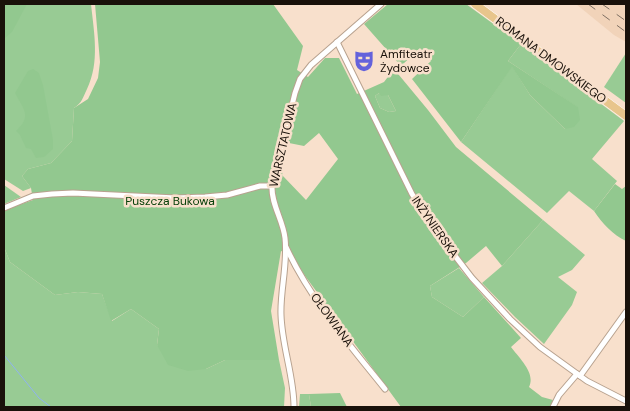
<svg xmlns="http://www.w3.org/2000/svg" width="630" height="411" font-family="'DM Sans',sans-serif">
<rect width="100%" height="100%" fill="#f8e0cc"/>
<polygon fill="#f1d3b9" points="576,4 626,4 626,42 614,35"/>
<g fill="#98cb94">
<path d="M 4,4 L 91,4 C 94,33 100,62 87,89 C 83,97 82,103 74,108 L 72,141 L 51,163 L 28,169 L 22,176 L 31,188 L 23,191 L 4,179 Z"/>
<polygon points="521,44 624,121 592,159 617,181 594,211 569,191 547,213 461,142 512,66 530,95 565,129 577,107 508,61"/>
<polygon points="626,53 626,103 604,87"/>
<polygon points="379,93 388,95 396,111 389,112 380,108 375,96"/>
<polygon points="4,185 21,197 4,204"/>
<polygon points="543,220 585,255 572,270 558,277 577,292 572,305 544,344 515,317 482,283 502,266"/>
<polygon points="4,247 10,262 55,295 78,292 102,294 112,321 131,309 159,329 157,345 206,369 225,360 279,360 285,388 284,407 4,407"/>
<polygon points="459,268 484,297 463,317 432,297 430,286"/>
<polygon points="300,394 309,394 311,407 299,407"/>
</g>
<g fill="#92c88f" fill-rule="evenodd">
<polygon points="4,4 27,4 12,32 4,39"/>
<path d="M 95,4 L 273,4 L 303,46 L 297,70 L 308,77 L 325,58 L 339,58 L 357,94 L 384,82 L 394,69 L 428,110 L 456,147 L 543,220 L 502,266 L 486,246 L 466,263 L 430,286 L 432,297 L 463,317 L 484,297 L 521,338 L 511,347 C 519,358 536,373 529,387 L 542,397 L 553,400 L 551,407 L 401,407 L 300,269 L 291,255 L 281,251 L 271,311 L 279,360 L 225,360 L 206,369 L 188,371 L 168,365 L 157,345 L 159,329 L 131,309 L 111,321 L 102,294 L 78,292 L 55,295 L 10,262 L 4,247 L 4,204 L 13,207 L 33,200 L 31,188 L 22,176 L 28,169 L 51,163 L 72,141 L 74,108 L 88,99 L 98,78 L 100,62 ZM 379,93 L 381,96 L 388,95 L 396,111 L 389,112 L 380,108 L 375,96 ZM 319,133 L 338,159 L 306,200 L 282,175 L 289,143 L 304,146 Z"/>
<polygon points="388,4 466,4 521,44 508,61 578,107 580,120 574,127 565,129 530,95 512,67 461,142 412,79 431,61 420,48 401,66 364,24"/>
<path d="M 33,69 L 39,73 L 43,85 L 53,140 L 53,149 L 44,157 L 36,158 L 31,149 L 26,148 L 20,135 L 16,131 C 32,116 24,110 15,93 L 28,71 Z"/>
<path d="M 615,184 L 622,189 L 626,186 L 626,241 C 613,235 602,223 594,211 Z"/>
<polygon points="340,393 347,407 311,407 309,394"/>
</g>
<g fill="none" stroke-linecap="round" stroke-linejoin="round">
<polyline stroke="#90b3f1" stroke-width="1" points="4,355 39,398 51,407"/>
<g stroke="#b8a28f" stroke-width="7">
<g id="minor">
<polyline points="337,42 412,194 439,235 472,278 510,319 540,347 587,381 626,401"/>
<polyline points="4,208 33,196 52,194 73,193 176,198 205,197 227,195 260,186 272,186"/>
<path d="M 286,247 C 310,299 349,344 385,389"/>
<polyline points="580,376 626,312"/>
<path d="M 294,407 C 294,376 282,347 281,315 C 280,290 288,264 285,238 C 283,220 271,204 272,186 L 295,93 L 300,79 L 311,65 L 381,4"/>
<polyline points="553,407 559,395 577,374"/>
</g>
</g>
<g stroke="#fff" stroke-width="9">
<polyline id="primary" points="475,4 626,116"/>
</g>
<use href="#minor" stroke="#fff" stroke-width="5"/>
<use href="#primary" stroke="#e8c58c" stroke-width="8"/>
<g stroke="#7e6f62" stroke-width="1" stroke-dasharray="9 9" stroke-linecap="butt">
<polyline points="588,4 626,32"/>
<polyline points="602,4 626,21"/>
</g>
</g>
<defs>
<g id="theatre-bare" transform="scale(1.725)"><path d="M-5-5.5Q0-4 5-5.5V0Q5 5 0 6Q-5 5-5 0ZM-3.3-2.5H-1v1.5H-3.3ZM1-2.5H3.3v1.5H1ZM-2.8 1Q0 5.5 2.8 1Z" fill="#6462db" stroke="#f8e0cc" stroke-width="2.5" paint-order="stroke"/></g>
</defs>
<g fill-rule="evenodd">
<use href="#theatre-bare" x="364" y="61"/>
</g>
<g text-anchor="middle" stroke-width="5" stroke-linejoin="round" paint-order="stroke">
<g font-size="12" fill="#19110a" stroke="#f8e0cc" text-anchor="start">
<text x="380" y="58">Amfiteatr<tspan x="380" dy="14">Żydowce</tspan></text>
</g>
<g font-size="12" fill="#19110a" stroke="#f8e0cc">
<text transform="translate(551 60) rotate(37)" y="4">ROMANA DMOWSKIEGO</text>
<text transform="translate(283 145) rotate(-77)" y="4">WARSZTATOWA</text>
<text transform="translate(435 227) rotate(55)" y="4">INŻYNIERSKA</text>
<text transform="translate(332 320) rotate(54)" y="4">OŁOWIANA</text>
</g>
<g font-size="12" fill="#064008" stroke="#f8e0cc">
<text x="170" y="205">Puszcza Bukowa</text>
</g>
</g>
<rect width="630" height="411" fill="none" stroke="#19110a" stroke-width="10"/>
</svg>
